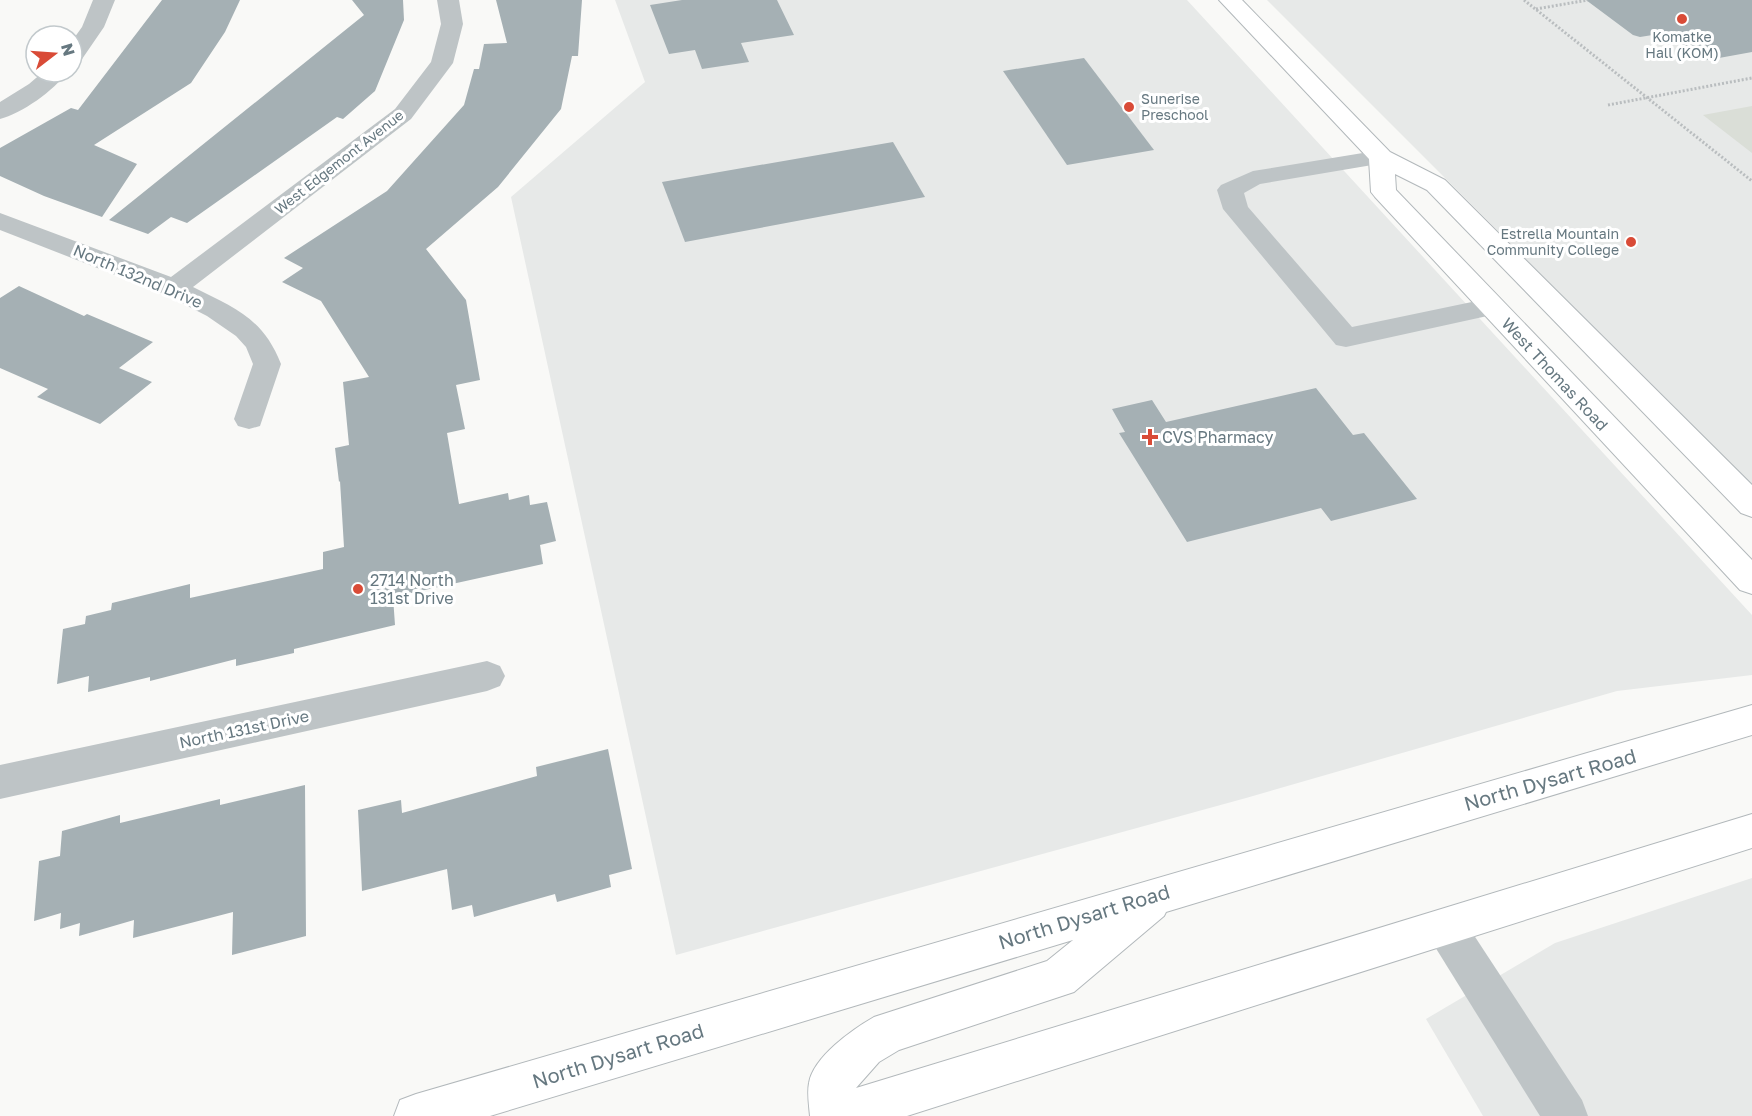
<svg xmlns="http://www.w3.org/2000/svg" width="1752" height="1116" font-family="'Golos Text',sans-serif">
<rect width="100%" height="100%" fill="#f9f9f7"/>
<g fill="#e7e9e8">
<polygon points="615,0 1187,0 1752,615 1752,675 1617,691 1246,798 676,955 511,197 645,82"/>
<polygon points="1267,0 1752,0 1752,485"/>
<polygon points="1752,878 1752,1116 1483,1116 1426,1019 1555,943"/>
</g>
<polygon fill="#daded7" points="1752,106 1752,153 1703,115"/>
<g fill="#a5b0b4">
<polygon points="162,0 240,0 225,32 191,83 94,145 137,164 102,217 44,196 0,176 0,148 71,108 78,110"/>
<polygon points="352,0 403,0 404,20 375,91 343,119 337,117 187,223 171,217 148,234 109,220 364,15"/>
<polygon points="496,0 582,0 578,56 572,56 561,109 498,187 426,249 466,300 480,380 456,385 465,429 447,433 459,504 508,493 509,500 529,495 530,505 547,502 556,541 540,545 543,564 393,597 395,625 294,649 294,653 236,666 236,659 150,681 150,677 88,692 89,676 57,684 63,629 85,624 86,616 111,610 112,603 190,584 190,598 323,569 323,552 344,547 340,481 339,482 335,448 349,445 343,382 369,377 321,301 282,282 303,268 284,258 387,191 464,105 474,69 479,69 484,44 507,43"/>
<polygon points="682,0 777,0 794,35 741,43 749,62 702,69 695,50 669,54 650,5"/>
<polygon points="1586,0 1752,0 1752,52 1708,60 1701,58 1665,33 1640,37 1633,35"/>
<polygon points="1084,58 1154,150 1067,165 1003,71"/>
<polygon points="893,142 925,197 685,242 662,182"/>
<polygon points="19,286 84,316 87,314 153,342 119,368 152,382 100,424 37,397 48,389 0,368 0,298"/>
<polygon points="1316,388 1353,435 1364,433 1417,499 1331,521 1321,508 1187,542 1119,433 1125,432 1112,409 1152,400 1166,422"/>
<polygon points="608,749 632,869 609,875 611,887 557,902 555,894 474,917 472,905 452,910 447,869 362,891 358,810 401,800 402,813 537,776 536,767"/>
<polygon points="305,785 306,936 232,955 233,912 133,938 134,920 79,936 80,923 60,929 61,913 34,921 39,861 60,856 62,831 120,815 120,823 220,799 220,805"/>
</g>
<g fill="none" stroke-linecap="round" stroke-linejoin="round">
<g stroke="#b2b8bb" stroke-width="2">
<g id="major">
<polygon points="1219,0 1242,0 1390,152 1445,180 1752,485 1752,517 1741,513 1427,190 1395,174 1396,190 1752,560 1752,594 1740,590 1375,197 1371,192 1369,159"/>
<path d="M 1752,705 L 1752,735 L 1166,912 L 1164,916 L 1074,992 L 899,1050 L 879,1062 L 856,1088 L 1752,814 L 1752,848 L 907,1116 L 810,1116 C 809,1105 807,1093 809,1083 C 813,1057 853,1029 874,1017 L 1047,961 L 1073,940 L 490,1116 L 394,1116 L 400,1100 L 416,1094 Z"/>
</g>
</g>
<g stroke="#b9bdbf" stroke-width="3" stroke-dasharray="2 2" stroke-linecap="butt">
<polyline points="1524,0 1752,181"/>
<polyline points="1536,9 1588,0"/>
<polyline points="1608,105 1752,78"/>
</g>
<g fill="#bec4c6" fill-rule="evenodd">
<polygon points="93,0 115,0 104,27 80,62 72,64 72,41 82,27"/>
<path d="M 437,0 L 459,0 L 463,24 L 453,63 L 411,119 L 193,287 C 235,308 263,318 281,364 L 260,426 L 249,429 L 238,426 L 234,419 L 253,364 L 246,347 L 236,336 L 207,316 L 164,294 L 0,230 L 0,213 L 171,277 L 395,109 L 431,62 L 441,24 Z"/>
<path d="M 43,72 L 67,72 C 55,90 21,114 0,119 L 0,102 L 29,84 Z"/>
<polygon points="1381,150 1390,152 1393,157 1390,162 1260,184 1244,193 1248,207 1352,327 1491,298 1501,301 1505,307 1501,313 1346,347 1336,345 1223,209 1217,190 1221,185 1253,171"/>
<polygon points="487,661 500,666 505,676 500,686 487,691 0,799 0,765"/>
<polygon points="1446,909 1460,914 1582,1100 1588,1116 1540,1116 1432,942 1426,928 1432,914"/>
</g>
<use href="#major" fill="#fff" fill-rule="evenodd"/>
</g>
<g fill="#d94b37" stroke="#fff" stroke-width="2">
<circle cx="1682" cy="19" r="6"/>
<circle cx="1129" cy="107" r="6"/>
<circle cx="1631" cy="242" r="6"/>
<path d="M1147 428h6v6h6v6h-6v6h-6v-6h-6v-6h6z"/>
<circle cx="358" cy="589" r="6"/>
</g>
<g text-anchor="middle" stroke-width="6" stroke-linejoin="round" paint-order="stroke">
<g font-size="14" fill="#667880" stroke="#fff">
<text x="1682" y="42">Komatke<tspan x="1682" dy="16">Hall (KOM)</tspan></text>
<text x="1141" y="104" text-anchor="start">Sunerise<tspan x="1141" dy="16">Preschool</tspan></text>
<text x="1619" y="239" text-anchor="end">Estrella Mountain<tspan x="1619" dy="16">Community College</tspan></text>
</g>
<g font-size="14" fill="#667880" stroke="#fff">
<text transform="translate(339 162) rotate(-38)" y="5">West Edgemont Avenue</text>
</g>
<g font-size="16" fill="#667880" stroke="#fff">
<text transform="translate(138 276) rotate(23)" y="6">North 132nd Drive</text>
<text transform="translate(1555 374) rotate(47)" y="6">West Thomas Road</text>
<text transform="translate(244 729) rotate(-12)" y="6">North 131st Drive</text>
</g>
<g font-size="16" fill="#667880" stroke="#fff" text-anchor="start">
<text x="1162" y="443">CVS Pharmacy</text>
<text x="370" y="586">2714 North<tspan x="370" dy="18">131st Drive</tspan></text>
</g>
<g font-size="20" fill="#667880" stroke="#fff">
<text transform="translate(1550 780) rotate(-16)" y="7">North Dysart Road</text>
<text transform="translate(1084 917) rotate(-17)" y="7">North Dysart Road</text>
<text transform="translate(618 1056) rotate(-17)" y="7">North Dysart Road</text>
</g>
</g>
<g transform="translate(54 54) rotate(73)"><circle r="28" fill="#ffffff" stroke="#c2c9cc" stroke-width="1.5"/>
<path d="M0-4.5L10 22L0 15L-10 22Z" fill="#d94b37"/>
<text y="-9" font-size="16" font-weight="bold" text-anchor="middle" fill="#667880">N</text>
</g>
</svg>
